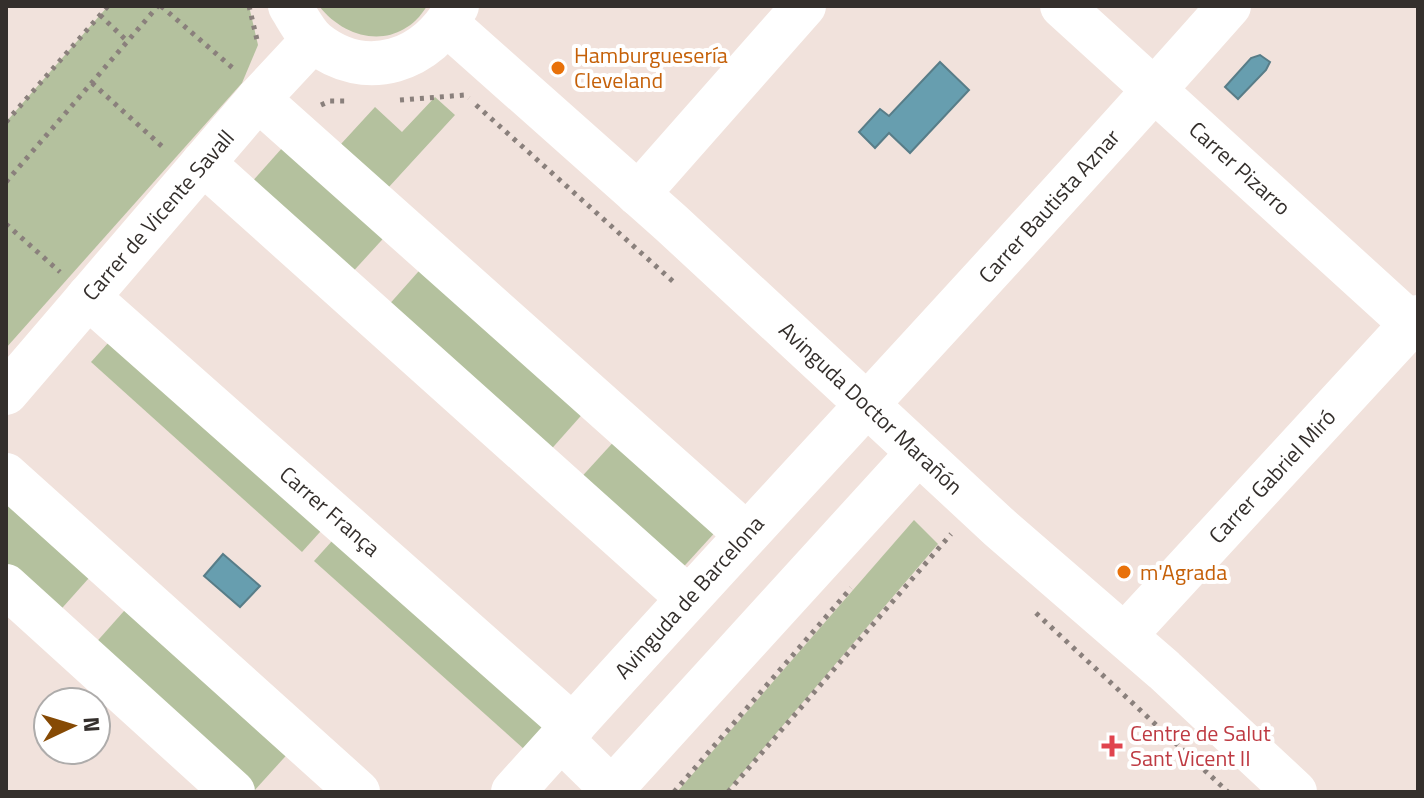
<svg xmlns="http://www.w3.org/2000/svg" width="1424" height="798" font-family="'Titillium Web',sans-serif">
<rect width="100%" height="100%" fill="#f1e2dc"/>
<g fill="#b4c19e">
<polygon points="108,6 249,6 258,45 242,83 6,348 6,122"/>
<path d="M 319,6 L 427,6 C 400,50 348,43 319,6 Z"/>
<polygon points="435,97 455,115 388,188 341,144 375,107 402,132"/>
<polygon points="291,138 391,230 349,276 249,185"/>
<polygon points="426,263 587,409 547,454 386,308"/>
<polygon points="118,332 329,522 302,552 91,362"/>
<polygon points="618,437 719,528 677,574 576,483"/>
<polygon points="6,487 97,569 55,616 6,571"/>
<polygon points="914,520 938,544 726,792 677,792"/>
<polygon points="341,531 552,720 525,750 314,561"/>
<polygon points="132,602 293,748 253,792 92,647"/>
</g>
<g fill="#679eaf" stroke="#587d88" stroke-width="2">
<polygon points="1260,55 1270,62 1266,70 1238,99 1225,87 1251,58"/>
<polygon points="940,62 969,90 910,153 889,133 875,148 859,132 880,109 889,116"/>
<polygon points="223,554 260,586 240,607 204,576"/>
</g>
<g fill="none" stroke-linecap="round" stroke-linejoin="round">
<g stroke="#8a807c" stroke-width="5" stroke-dasharray="4 6" stroke-linecap="butt">
<polyline points="161,6 235,70"/>
<polyline points="249,6 258,44"/>
<polyline points="100,15 127,41"/>
<polyline points="92,83 166,150"/>
<polyline points="400,100 465,95 469,98"/>
<polyline points="321,105 330,101 350,101"/>
<polyline points="476,105 677,285"/>
<polyline points="6,122 108,6"/>
<polyline points="6,182 158,6"/>
<polyline points="6,224 60,272"/>
<polyline points="1036,613 1228,792"/>
<polyline points="674,792 851,588"/>
<polyline points="728,792 951,534"/>
</g>
<g stroke="#fff" stroke-width="44">
<path d="M 290,6 C 297,17 305,33 315,42 C 366,83 429,61 457,6"/>
<polyline points="1062,6 1418,330"/>
<polyline points="447,24 671,223 1000,528 1164,670 1295,792"/>
<polyline points="258,99 746,534"/>
<polyline points="203,163 688,598"/>
<polyline points="638,194 804,6"/>
<polyline points="88,297 573,726"/>
<polyline points="6,393 258,99 313,40"/>
<polyline points="6,475 358,792"/>
<polyline points="6,586 233,792"/>
<polyline points="1125,635 1418,317"/>
<polyline points="561,739 615,792"/>
<path d="M 513,792 C 749,528 994,272 1229,6"/>
<polyline points="609,792 918,453"/>
</g>
</g>
<g fill="#e8710a" stroke="#fff" stroke-width="3">
<circle cx="558" cy="68" r="8"/>
<circle cx="1124" cy="572" r="8"/>
</g>
<path fill="#e0444e" stroke="#fff" stroke-width="3" d="M1108 734h8v8h8v8h-8v8h-8v-8h-8v-8h8z"/>
<g text-anchor="middle" stroke-width="8" stroke-linejoin="round" paint-order="stroke">
<g font-size="22" fill="#c56008" stroke="#fff" text-anchor="start">
<text x="574" y="63">Hamburguesería<tspan x="574" dy="25">Cleveland</tspan></text>
<text x="1140" y="580">m'Agrada</text>
</g>
<g font-size="22" fill="#342f2c" stroke="#fff">
<text transform="translate(1240 168) rotate(42)" y="8">Carrer Pizarro</text>
<text transform="translate(1049 206) rotate(-48)" y="8">Carrer Bautista Aznar</text>
<text transform="translate(158 215) rotate(-49)" y="8">Carrer de Vicente Savall</text>
<text transform="translate(871 408) rotate(43)" y="8">Avinguda Doctor Marañón</text>
<text transform="translate(1272 476) rotate(-47)" y="8">Carrer Gabriel Miró</text>
<text transform="translate(330 511) rotate(41)" y="8">Carrer França</text>
<text transform="translate(689 597) rotate(-48)" y="8">Avinguda de Barcelona</text>
</g>
<g font-size="22" fill="#be3a42" stroke="#fff" text-anchor="start">
<text x="1130" y="741">Centre de Salut<tspan x="1130" dy="25">Sant Vicent II</tspan></text>
</g>
</g>
<rect width="1424" height="798" fill="none" stroke="#342f2c" stroke-width="16"/>
<g transform="translate(72 726) rotate(86)"><circle r="38" fill="#ffffff" stroke="#aeacab" stroke-width="2"/>
<path d="M0-6L14 30L0 20L-14 30Z" fill="#864a04"/>
<text y="-12" font-size="22" font-weight="bold" text-anchor="middle" fill="#342f2c">N</text>
</g>
</svg>
